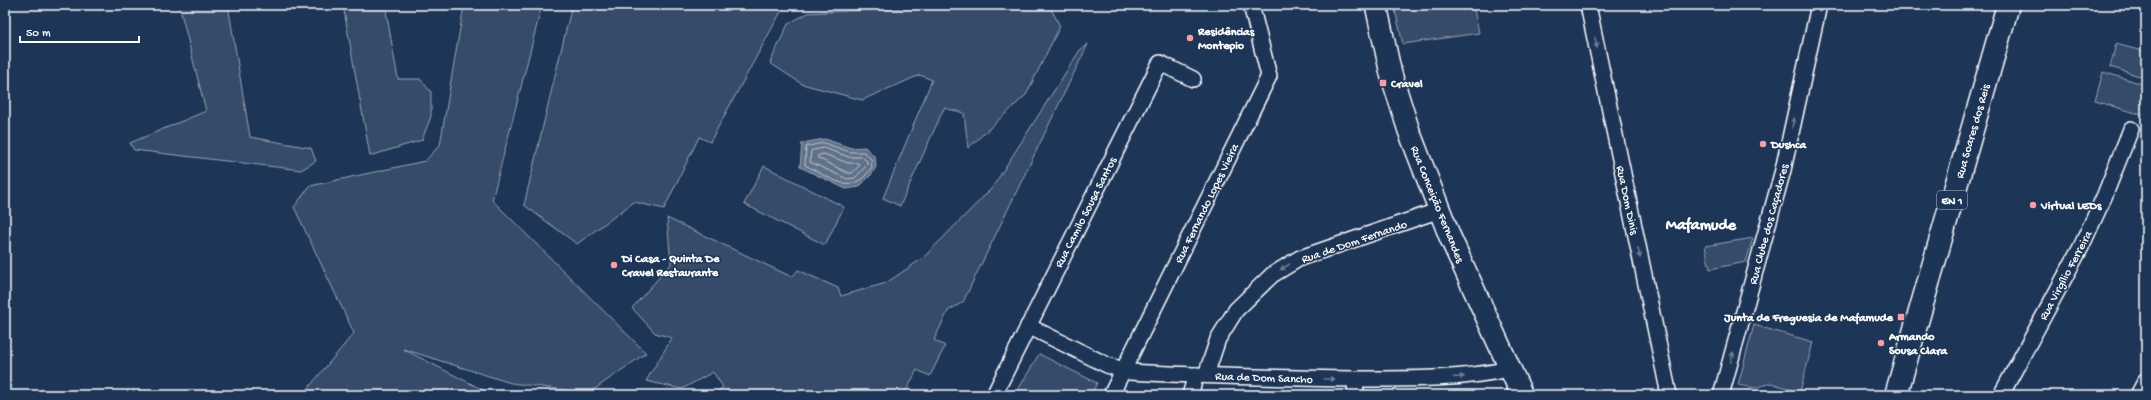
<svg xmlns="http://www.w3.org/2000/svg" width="2151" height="400" font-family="'Gochi Hand',sans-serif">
<rect width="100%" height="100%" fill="#1d3557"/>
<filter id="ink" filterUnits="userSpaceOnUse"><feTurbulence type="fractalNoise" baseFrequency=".025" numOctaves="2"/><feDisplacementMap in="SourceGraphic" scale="8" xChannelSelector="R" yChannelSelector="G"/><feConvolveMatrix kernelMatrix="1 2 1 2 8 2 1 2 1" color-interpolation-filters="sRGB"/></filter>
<g filter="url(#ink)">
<g fill="#364b69" stroke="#9aa5b4">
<polygon points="179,5 228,5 250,137 311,148 316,161 301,170 134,150 130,143 206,111"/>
<polygon points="343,5 385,5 398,79 420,79 431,92 431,116 422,140 370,156"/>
<polygon points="464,5 542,5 492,200 646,353 589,393 511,383 403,349 493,395 306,395 304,393 354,333 294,207 310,186 425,161 440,145"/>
<polygon points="572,5 795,5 784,6 710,142 699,137 664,209 634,202 577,244 524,205"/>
<polygon points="964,5 1049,5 1060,26 1026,95 968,148 964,113 944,108 900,206 883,198 932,80 920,75 862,100 802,84 770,63 788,24 808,13"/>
<polygon points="1425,5 1473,5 1479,33 1403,44 1395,10"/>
<polygon points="1088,44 963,302 948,311 934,340 945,346 930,376 917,370 904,395 713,395 723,387 713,372 682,389 646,381 672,338 655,333 632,308 671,264 667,218 792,277 798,270 838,288 841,296 886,283 923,258 992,188 1080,50"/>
<polygon points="2116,44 2146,52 2146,78 2110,67"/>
<polygon points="2103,72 2146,85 2146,116 2095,101"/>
<polygon points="764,166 844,207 825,245 744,204"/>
<polygon points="1753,238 1746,262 1710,269 1705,246"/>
<polygon points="1754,325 1813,342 1800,392 1771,383 1755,388 1738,385"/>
<polygon points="1039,354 1097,383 1091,395 1015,395"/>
</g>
<polygon fill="#617289" stroke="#a0aab8" points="825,139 851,148 865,147 875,157 876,167 871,175 859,187 846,189 800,167 802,143"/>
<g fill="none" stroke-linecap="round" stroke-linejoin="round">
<g stroke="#c0c7d0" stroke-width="1">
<path d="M 824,143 L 850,152 L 864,152 L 871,159 L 872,167 C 853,198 830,178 805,165 L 806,147 Z"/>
<polygon points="824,148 849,157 862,157 867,161 867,165 855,178 847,179 810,162 811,151"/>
<polygon points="824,154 848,163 858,163 860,165 852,173 848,173 818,158 818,156"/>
</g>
<g stroke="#fff" stroke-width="18">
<g id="minor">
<polyline points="1588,5 1669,395"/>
<path d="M 1028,326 L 1107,365 L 1129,372 C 1205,376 1281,378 1357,379 C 1408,379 1459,380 1509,369"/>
<polyline points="1206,375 1218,339 1236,310 1272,275 1300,258 1440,210"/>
<polyline points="1355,379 1356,395"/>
<polyline points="994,395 1160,63 1193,79"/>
<polyline points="1111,395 1269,76 1251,5"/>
<polyline points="1190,395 1196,375"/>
<polyline points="1721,395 1783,170 1819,5"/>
<polyline points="2001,395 2081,247 2104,197 2131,129"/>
<polyline points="2138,395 2146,380"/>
</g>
</g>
<g stroke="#fff" stroke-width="24">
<polyline id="secondary" points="1376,5 1391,74 1409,131 1450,237 1522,395"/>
</g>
<g stroke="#fff" stroke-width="25">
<polyline id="primary" points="1896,395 2008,5"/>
</g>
<use href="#minor" stroke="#1d3557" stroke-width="15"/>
<use href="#secondary" stroke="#1d3557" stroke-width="21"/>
<use href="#primary" stroke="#1d3557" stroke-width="22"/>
</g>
<defs><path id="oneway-solid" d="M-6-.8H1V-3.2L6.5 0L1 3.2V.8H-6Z"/></defs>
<g fill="#6c7c92">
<use href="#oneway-solid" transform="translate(1596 43) rotate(78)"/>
<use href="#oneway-solid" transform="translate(1793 123) rotate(-78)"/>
<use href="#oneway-solid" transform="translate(1639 253) rotate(78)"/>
<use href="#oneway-solid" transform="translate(1285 267) rotate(149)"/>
<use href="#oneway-solid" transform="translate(1732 357) rotate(-75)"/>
<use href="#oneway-solid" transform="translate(1459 377) rotate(-4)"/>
<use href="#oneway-solid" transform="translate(1329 379)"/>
</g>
</g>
<g fill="#ff9aa2" stroke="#1d3557" stroke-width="1.5">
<circle cx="1190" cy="38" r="4"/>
<rect x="1379" y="79" width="8" height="8" rx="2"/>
<circle cx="1763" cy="144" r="4"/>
<circle cx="2033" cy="205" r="4"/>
<circle cx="614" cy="265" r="4"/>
<rect x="1897" y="313" width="8" height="8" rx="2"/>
<circle cx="1881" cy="343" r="4"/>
</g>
<g text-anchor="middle" stroke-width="3" stroke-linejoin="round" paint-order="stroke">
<rect fill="#1d3557" stroke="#bbc2cd" stroke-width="1" x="1937" y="191" width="30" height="18" rx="3"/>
<g font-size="11" font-weight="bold" fill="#fff">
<text x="1952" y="204">EN 1</text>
</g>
<g font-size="12" font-weight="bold" fill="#fff" stroke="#1d3557" text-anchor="start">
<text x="1198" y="35">Residências<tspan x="1198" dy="14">Montepio</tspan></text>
<text x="1391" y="87">Cravel</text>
<text x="1771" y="148">Dushca</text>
<text x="2041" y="209">Virtual LEDs</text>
<text x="622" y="262">Di Casa - Quinta De<tspan x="622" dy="14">Cravel Restaurante</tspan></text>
<text x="1893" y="321" text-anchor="end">Junta de Freguesia de Mafamude</text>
<text x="1889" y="340">Armando<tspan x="1889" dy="14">Sousa Clara</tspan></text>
</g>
<g font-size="12" fill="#fff" stroke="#1d3557">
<text transform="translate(1972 131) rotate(-74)" y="4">Rua Soares dos Reis</text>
<text transform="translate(1628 200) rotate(78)" y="4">Rua Dom Dinis</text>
<text transform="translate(1206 203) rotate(-64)" y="4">Rua Fernando Lopes Vieira</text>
<text transform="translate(1438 204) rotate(68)" y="4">Rua Conceição Fernandes</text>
<text transform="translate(1085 212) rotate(-63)" y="4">Rua Camilo Sousa Santos</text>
<text transform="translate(1768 224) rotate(-75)" y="4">Rua Clube dos Caçadores</text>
<text transform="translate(1354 241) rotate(-19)" y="4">Rua de Dom Fernando</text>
<text transform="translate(2065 275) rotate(-62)" y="4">Rua Virgílio Ferreira</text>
<text transform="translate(1264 377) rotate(2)" y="4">Rua de Dom Sancho</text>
</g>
<g font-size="16" font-weight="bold" fill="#fff" stroke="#1d3557">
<text x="1701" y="229">Mafamude</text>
</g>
</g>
<rect width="2151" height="400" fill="none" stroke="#1d3557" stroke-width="20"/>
<rect x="10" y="10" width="2131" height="380" fill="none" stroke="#fff" stroke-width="1.5" filter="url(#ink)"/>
<path d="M20 36v6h119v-6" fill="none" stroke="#ffffff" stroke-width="2"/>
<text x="26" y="36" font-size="12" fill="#ffffff" stroke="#1d3557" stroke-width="3" paint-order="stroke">50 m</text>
</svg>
